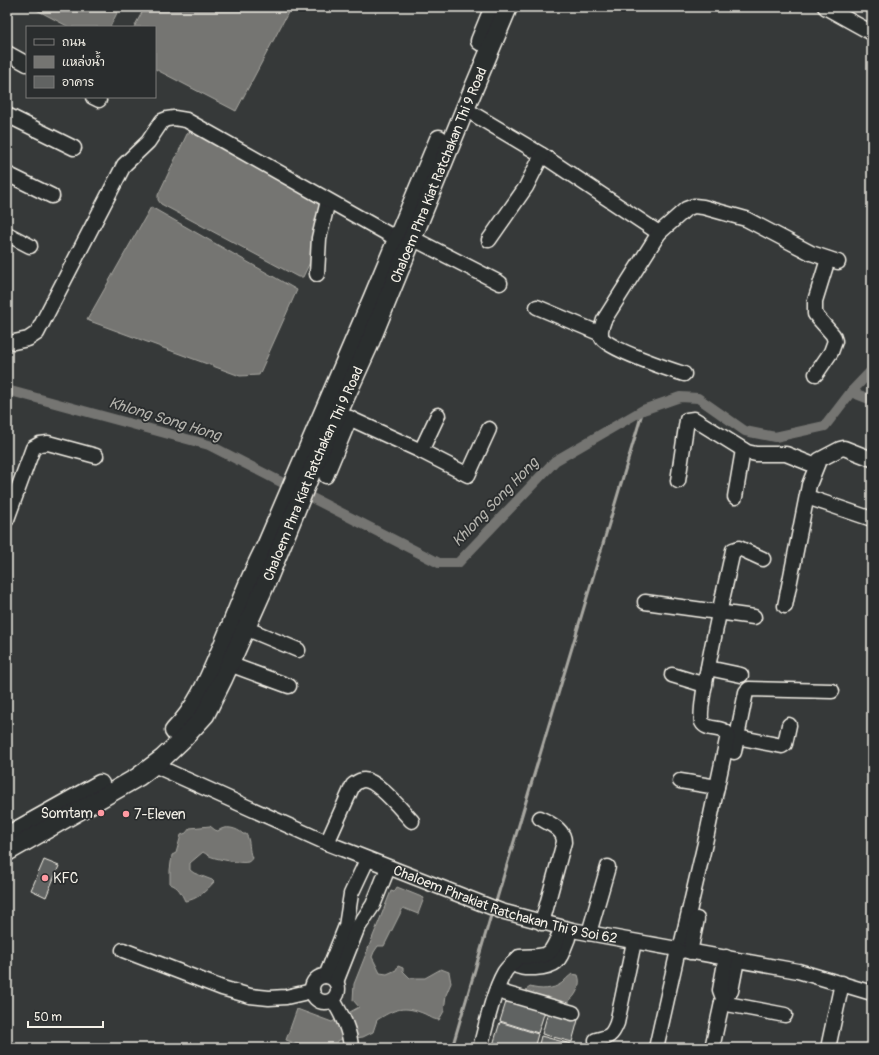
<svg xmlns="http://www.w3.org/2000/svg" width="879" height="1055" font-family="Pangolin,'Playpen Sans Thai',sans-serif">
<rect width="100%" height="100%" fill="#363939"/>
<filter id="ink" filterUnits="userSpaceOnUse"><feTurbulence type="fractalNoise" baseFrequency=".025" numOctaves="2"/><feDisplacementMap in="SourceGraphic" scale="8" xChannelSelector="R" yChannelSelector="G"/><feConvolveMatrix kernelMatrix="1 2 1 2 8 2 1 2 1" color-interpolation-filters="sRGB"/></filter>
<g filter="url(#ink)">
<g fill="#757572" stroke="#a8a7a1">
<polygon points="31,7 120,7 110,27 69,27"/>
<polygon points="145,7 291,7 236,111 155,69 155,27 134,27"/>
<polygon points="190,132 194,132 315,199 319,204 320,210 312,258 303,277 298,277 161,204 158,200 158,195 187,134"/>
<polygon points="151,207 297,290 259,375 240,376 87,320"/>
<path d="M 210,826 L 215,830 L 218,831 C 225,825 237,828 243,834 L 246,834 C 251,842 248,849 252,858 C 251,860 250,861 248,862 C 243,864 217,859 212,857 C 209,856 206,854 203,852 L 190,863 L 190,870 L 194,873 L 212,880 L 214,882 C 207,890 197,900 185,901 C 181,893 179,887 170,884 L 170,870 L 172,855 L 176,853 L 181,835 L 186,833 L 190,828 Z"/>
<path d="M 397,887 L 424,898 L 418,914 L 403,908 L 384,946 L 378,946 L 374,952 L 372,957 L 380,973 L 387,974 L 396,970 L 398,966 L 403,968 L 403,971 L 410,978 L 425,978 L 441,969 L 449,972 L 451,983 L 446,995 L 444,1011 L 439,1020 C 431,1019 431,1017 425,1014 C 404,1005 394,1009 377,1020 L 373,1032 L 363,1037 L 339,1040 L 333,1048 L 309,1048 L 286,1040 L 297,1009 L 332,1022 L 359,1007 L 353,1000 L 354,984 L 391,891 L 394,892 Z"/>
<path d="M 572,974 L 578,975 C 582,984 576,996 569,1001 L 569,1004 L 527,992 L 526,990 L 530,987 C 540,990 553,990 562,983 C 565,980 568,977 572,974 Z"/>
</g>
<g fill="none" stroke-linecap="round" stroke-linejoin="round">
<g stroke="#a8a7a1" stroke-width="3">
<polyline points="495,905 643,410"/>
<polyline points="452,1048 492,912"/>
</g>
<g stroke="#757572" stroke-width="10">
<polyline points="7,390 209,445 439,563 458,563 555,461 643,410 680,397 698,398 745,431 775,437 825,426 851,392 872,370"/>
<polyline points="851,392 872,400"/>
</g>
</g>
<g fill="#616362" stroke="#f4f1e8">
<polygon points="44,860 59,866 46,897 31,890"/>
<polygon points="507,999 545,1011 538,1033 500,1021"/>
<polygon points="548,1012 578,1020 572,1042 542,1034"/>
<polygon points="500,1022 538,1034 534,1048 505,1048 493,1045"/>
<polygon points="541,1036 571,1044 570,1048 538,1048"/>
</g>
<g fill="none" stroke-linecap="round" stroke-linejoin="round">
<g stroke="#f4f1e8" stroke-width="17">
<g id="minor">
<polyline points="825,7 872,33"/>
<polyline points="7,53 27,64"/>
<polyline points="93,97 99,100"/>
<polyline points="465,109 542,155 659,233"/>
<polyline points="7,115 74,148"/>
<polyline points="7,174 52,196"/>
<polyline points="7,234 30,246"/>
<polyline points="412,238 500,283"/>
<polyline points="489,240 526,187 542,155"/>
<polyline points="317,274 319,238 328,201"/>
<polyline points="537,307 601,334"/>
<polyline points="14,342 28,339 37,333 124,165 148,142 162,121 167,119 174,118 186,120 397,239"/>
<path d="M 684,374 C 671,370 606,348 602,338 C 599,333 602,326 604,320 L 659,233 L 686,209 L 694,206 L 703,207 L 746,219 L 811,253 L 838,262"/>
<polyline points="816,374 831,352 835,341 833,335 819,319 815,314 815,301 828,259"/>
<polyline points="338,413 421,451 468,475 489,429"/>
<polyline points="421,451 438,415"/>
<polyline points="326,476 350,418"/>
<polyline points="678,481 687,420 694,419 747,452 756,454 786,454 816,466"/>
<polyline points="735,497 743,450"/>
<polyline points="807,497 872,519"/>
<polyline points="7,519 33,448 40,444 48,443 96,456"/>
<polyline points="645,602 754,617"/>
<polyline points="785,606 809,485 819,460 840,449 844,448 872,459"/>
<polyline points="245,628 298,650"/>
<polyline points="229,664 289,686"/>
<polyline points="708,668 741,675"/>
<polyline points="672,675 705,685"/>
<polyline points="737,737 782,746 785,744 789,725"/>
<polyline points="734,752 746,692 749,689 832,691"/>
<path id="s1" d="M 154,765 L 327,843 L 501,911 L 572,930 L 798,971 L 872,993"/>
<polyline points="680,781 717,787"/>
<path d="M 540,818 C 550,824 564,829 564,842 L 542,923"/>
<path d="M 327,843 L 353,785 C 356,783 359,780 364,780 C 378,780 402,811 412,821"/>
<polyline points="589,933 608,867"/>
<polyline points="123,950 222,988 250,996 269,998 286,997 312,991"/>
<path d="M 680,950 L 705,843 L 728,735 C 723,725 707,732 702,722 C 696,709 727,579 732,555 L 733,550 L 739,548 L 763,559"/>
<polyline points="690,952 697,919"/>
<path d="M 514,964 C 521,969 526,968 535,968 C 560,966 559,960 568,938"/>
<circle cx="325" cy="989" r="13"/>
<polyline points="326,976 346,926 351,894 367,860"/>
<polyline points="336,982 357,929 373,905 388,868"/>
<polyline points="497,991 573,1013"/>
<polyline points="723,998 731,991 737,960"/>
<path d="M 333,1000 C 342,1015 350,1030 351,1048"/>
<polyline points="722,1003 785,1015"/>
<path d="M 596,1040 C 609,1037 612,1036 617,1023 L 634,942"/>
<path d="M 480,1048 C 486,1026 493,992 504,973 C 507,967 515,962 519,957 C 552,956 549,958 562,928"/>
<polyline points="656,1048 678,950"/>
<polyline points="712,1048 723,998 720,990 726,957"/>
<polyline points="828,1048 842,983"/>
</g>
</g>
<g stroke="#f4f1e8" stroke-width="21">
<g id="major">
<polyline points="480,41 494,7"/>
<path d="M 174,731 C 196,709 208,681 220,652 C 235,617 248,580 266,546 L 373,297 L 439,139"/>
<polyline points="7,836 100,784"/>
<path id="s2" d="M 7,852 L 138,777 L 162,759 L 183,739 L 205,715 L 223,679 L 266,583 L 324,441 L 338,413 L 368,347 L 465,109 L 508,7"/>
</g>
</g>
<use href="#minor" stroke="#2a2d2e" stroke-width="14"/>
<use href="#major" stroke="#2a2d2e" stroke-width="18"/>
</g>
</g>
<g fill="#ff9aa2" stroke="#2a2d2e" stroke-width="1.5">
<circle cx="101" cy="813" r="4"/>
<circle cx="126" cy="814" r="4"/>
<circle cx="45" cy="878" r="4"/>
</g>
<g text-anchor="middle" stroke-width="3.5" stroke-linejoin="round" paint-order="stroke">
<g font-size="14" fill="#f4f1e8" stroke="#2a2d2e">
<text dy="5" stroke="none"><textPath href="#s2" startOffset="831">Chaloem Phra Kiat Ratchakan Thi 9 Road</textPath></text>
<text dy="5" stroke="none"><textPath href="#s2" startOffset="507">Chaloem Phra Kiat Ratchakan Thi 9 Road</textPath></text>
<text dy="5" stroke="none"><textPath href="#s1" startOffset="379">Chaloem Phrakiat Ratchakan Thi 9 Soi 62</textPath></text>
</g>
<g font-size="14" fill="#f4f1e8" stroke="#2a2d2e" text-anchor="start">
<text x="93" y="818" text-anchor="end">Somtam</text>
<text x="134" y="819">7-Eleven</text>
<text x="53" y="883">KFC</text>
</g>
<g font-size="15" font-style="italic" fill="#b4b3ad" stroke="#2a2d2e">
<text transform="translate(165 419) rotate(17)" y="5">Khlong Song Hong</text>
<text transform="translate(495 502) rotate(-46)" y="5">Khlong Song Hong</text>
</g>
</g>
<rect width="879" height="1055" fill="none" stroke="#2a2d2e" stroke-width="24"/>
<rect x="12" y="12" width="855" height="1031" fill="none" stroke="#f4f1e8" stroke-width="1.5" filter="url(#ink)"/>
<rect x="26" y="26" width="130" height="72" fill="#2a2d2e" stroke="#7b7b78"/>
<rect x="34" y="39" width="20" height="6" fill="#2a2d2e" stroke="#7b7b78"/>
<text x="62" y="46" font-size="12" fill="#f4f1e8">ถนน</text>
<rect x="34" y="56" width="20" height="12" fill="#757572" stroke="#7b7b78"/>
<text x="62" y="66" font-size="12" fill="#f4f1e8">แหล่งน้ำ</text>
<rect x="34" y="76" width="20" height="12" fill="#616362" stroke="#7b7b78"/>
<text x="62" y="86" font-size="12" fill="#f4f1e8">อาคาร</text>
<path d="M28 1021v6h75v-6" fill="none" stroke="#f4f1e8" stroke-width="2"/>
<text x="34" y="1021" font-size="12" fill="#f4f1e8" stroke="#2a2d2e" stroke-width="3" paint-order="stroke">50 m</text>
</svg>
